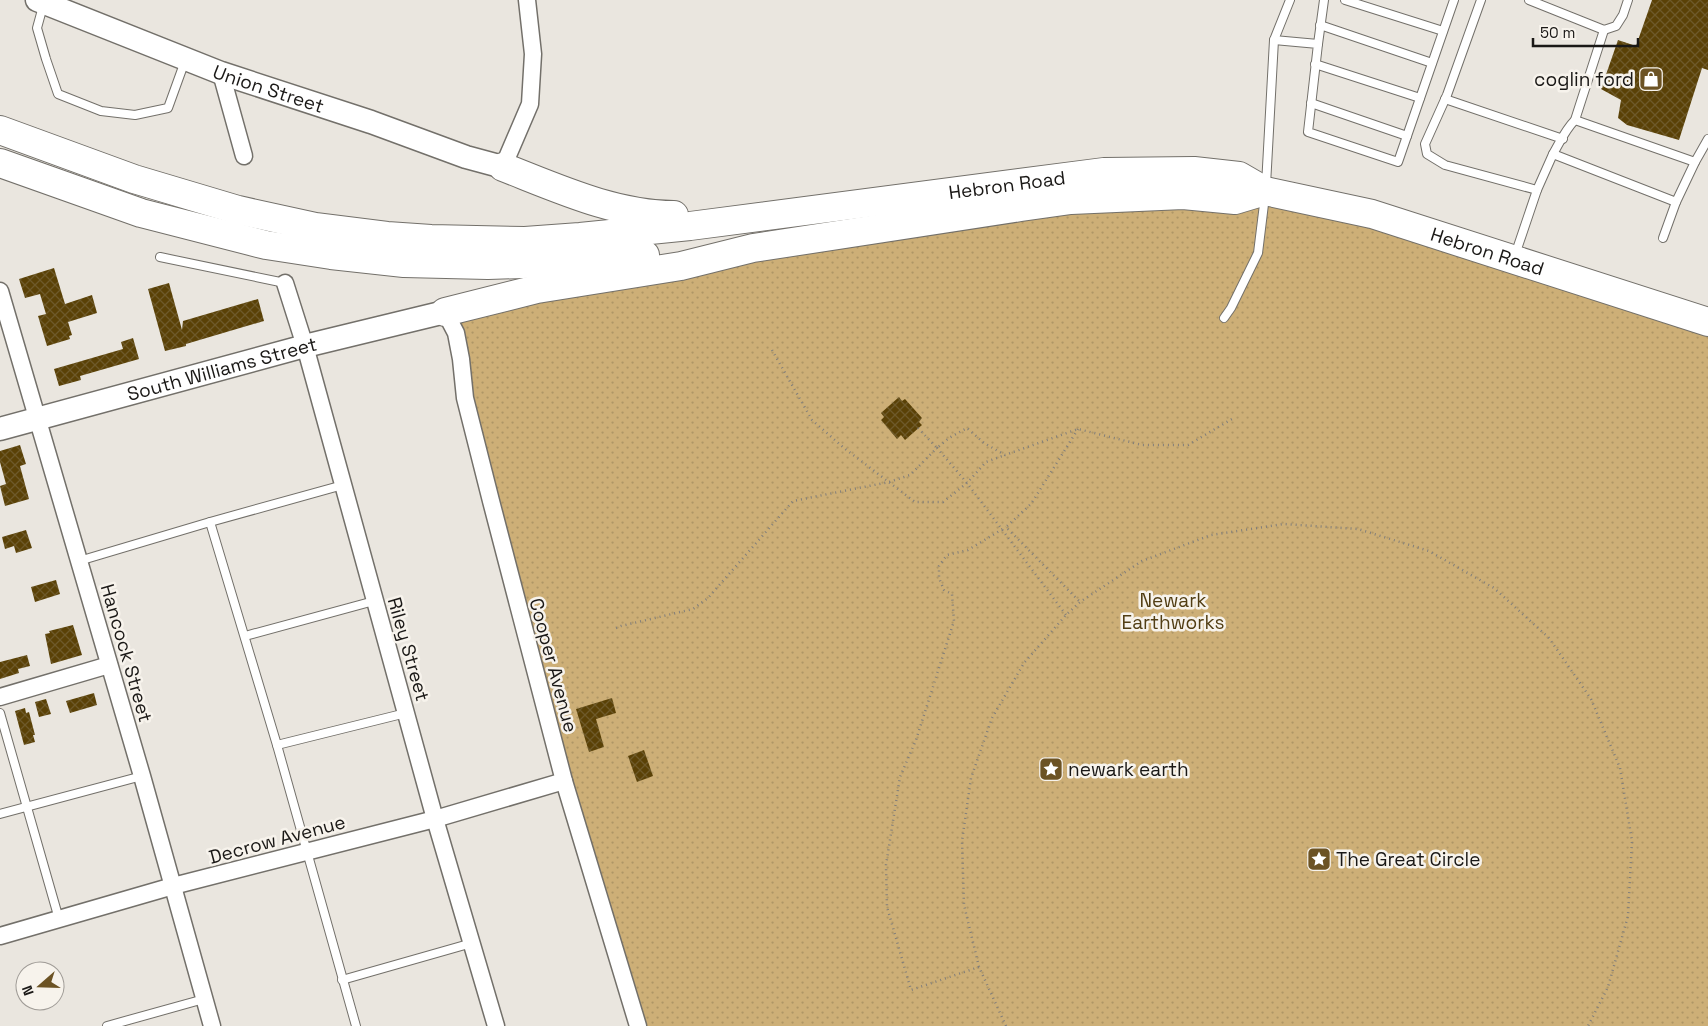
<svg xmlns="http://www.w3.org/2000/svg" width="1708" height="1026" font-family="'Space Grotesk',sans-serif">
<defs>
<pattern id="grass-dots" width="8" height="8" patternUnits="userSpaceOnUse" patternTransform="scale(1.25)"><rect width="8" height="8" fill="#cdaf77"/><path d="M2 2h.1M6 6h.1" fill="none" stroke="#af9666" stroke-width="1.8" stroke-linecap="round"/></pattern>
<pattern id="building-cross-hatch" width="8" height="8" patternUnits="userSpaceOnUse" patternTransform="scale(1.25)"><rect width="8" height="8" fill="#5a4106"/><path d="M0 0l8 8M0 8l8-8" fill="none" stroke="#6d592a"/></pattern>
</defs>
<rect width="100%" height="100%" fill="#eae6df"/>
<polygon fill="url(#grass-dots)" points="1265,191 1708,322 1708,1026 638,1026 445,312 753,248"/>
<g fill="url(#building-cross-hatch)">
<polygon points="1652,0 1708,0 1708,70 1702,68 1679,140 1627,125 1618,118 1621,100 1601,89 1618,40 1636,46"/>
<polygon points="54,268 65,304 92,295 97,313 68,322 72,335 69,336 70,339 47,346 38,316 46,314 40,294 25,298 19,279"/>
<polygon points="169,283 182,330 183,321 258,299 264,321 186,344 186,346 165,351 148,289"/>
<polygon points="133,338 139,359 80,376 81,380 59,386 54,369 123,349 121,342"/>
<polygon points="899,397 902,401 905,399 922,418 919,422 922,425 905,440 901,435 897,439 881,420 884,417 881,413"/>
<polygon points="20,445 26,464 20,466 29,499 5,506 0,486 6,484 0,462 0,451"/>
<polygon points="26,530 32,548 16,553 14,546 5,549 2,537"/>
<polygon points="56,580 60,594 35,602 31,587"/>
<polygon points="73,625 82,655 51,664 45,634 50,633 49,631"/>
<polygon points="27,655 30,666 18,669 19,673 0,679 0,662"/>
<polygon points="94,693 97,705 70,713 66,701"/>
<polygon points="612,698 616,713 596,719 604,747 589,752 576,709"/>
<polygon points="46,699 51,714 39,717 35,702"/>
<polygon points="25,708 26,713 29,712 35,735 33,735 35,742 24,745 15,711"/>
<polygon points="644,750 653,776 637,782 628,756"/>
</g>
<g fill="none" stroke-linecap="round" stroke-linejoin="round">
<g stroke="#73706a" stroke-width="10">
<g id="lane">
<polyline points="1345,0 1443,31"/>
<polyline points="1481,0 1447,95 1425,144 1427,154 1445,165 1537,190 1515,255"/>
<polyline points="1529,0 1604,30 1616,26 1623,15 1628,0"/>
<polyline points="43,6 37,28 46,59 58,94 101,111 135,115 168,108 185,61"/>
<polyline points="1320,25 1432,63"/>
<polyline points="1274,40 1318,44 1308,132 1398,162 1454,0"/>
<polyline points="1318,44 1324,0"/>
<polyline points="1315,64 1420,98"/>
<polyline points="1445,99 1563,139"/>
<polyline points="1311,103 1407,136"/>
<polyline points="1575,120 1695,162"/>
<path d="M 1553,154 C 1560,142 1565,130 1575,120 L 1604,30"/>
<polyline points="1266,185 1274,40 1290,0"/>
<polyline points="1537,190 1553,154 1676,202 1695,162 1708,139"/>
<polyline points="1663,238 1676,202"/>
<polyline points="160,257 285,283"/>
<polyline points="1224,318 1231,308 1258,253 1265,196"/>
<polyline points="210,522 277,745 356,1026"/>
<polyline points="79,561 210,522 343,485"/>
<polyline points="245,636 374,601"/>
<polyline points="0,713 59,919"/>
<polyline points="277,745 406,713"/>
<polyline points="0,814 142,776"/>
<polyline points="342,980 472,943"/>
<polyline points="107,1026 204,999"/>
</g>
</g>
<g stroke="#73706a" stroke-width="19">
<g id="street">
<polyline points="221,73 244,156"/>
<polyline points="503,167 530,104 533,54 527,0"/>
<polyline points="285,283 305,346 435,819 496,1026"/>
<polyline points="0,291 142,776 212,1026"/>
<polyline points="445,312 456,333 461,359 465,398 491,501 564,781 638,1026"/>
<polyline points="0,697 109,665"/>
<polyline points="0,936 173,886 435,819 564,781"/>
</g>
</g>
<g stroke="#73706a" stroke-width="25">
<g id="secondary">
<path id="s1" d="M 37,0 L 221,73 L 371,122 L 466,157 L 503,167"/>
<path id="s2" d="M 0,429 L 305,346 L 445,312"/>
</g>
</g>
<g stroke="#73706a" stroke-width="30">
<g id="highway">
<path id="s3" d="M 0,130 L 134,179 L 238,210 L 315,227 L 387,236 L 431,239 L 525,241 L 580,237 L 690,226 L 1104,172 L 1194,171 L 1239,176 L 1265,191 L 1372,214 L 1708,322"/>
<polyline points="0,163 141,213 266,245 331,255 404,263 488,265 554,263 645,255"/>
<path d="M 503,167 C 557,188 615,215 674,215"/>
<polyline points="445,312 537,289 681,266 753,248 1021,207 1071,200 1183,195 1235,200 1265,191"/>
</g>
</g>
<g stroke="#817e7a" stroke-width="2.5" stroke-dasharray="1 4" stroke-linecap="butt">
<polyline points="772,350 812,420 844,448 915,502 943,502 967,483 986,462 1005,455"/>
<polyline points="918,428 937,448 949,438 967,428 984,443 1005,455 1078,429 1142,445 1188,445 1232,419"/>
<polyline points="1078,429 1031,504 1006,527 1080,602"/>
<polyline points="616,628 621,626 693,609 708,598 793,501 889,482 910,475 937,448 967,483 1066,615"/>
<polyline points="979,967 911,990 887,907 886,865 900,777 916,740 954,621 952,594 944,590 939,578 939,566 947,555 968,550 1006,527"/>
<polyline points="1006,1026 979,967 964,905 962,841 971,778 992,718 1024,663 1066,615 1080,602 1142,561 1211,535 1284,524 1358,529 1429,551 1494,588 1549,638 1591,699 1620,768 1632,841 1628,916 1608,987 1588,1026"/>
</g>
<use href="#lane" stroke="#fff" stroke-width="8"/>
<use href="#street" stroke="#fff" stroke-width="16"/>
<use href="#secondary" stroke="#fff" stroke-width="22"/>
<use href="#highway" stroke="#fff" stroke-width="28"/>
</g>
<defs>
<g id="shop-square" transform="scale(1.25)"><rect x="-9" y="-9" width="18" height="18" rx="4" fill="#6c5324" stroke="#f7f3ec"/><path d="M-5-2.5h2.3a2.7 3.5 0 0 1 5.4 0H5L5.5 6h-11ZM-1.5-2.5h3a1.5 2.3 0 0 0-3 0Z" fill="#fff"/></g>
<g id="sight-square" transform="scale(1.25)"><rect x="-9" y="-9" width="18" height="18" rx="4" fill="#6c5324" stroke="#f7f3ec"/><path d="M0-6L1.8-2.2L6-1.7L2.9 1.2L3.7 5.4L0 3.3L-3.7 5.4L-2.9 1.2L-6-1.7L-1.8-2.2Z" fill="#fff"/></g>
</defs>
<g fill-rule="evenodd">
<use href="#shop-square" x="1651" y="79"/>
<use href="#sight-square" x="1051" y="769"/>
<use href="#sight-square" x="1319" y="859"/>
</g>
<g text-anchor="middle" stroke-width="5" stroke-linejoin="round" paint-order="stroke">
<g font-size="19" fill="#1a1816" stroke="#f7f3ec" text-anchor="start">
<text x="1634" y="86" text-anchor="end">coglin ford</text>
<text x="1068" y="776">newark earth</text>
<text x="1336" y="866">The Great Circle</text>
</g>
<g font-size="19" fill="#1a1816" stroke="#f7f3ec">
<text dy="7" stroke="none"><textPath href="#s1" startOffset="248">Union Street</textPath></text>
<text dy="7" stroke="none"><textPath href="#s3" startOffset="1026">Hebron Road</textPath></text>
<text dy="7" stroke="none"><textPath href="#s3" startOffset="1520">Hebron Road</textPath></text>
<text dy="7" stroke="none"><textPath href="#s2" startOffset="230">South Williams Street</textPath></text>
<text transform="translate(409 649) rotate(74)" y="7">Riley Street</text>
<text transform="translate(127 653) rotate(74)" y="7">Hancock Street</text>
<text transform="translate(554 665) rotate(75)" y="7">Cooper Avenue</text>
<text transform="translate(277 839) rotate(-15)" y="7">Decrow Avenue</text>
</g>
<g font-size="19" fill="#523e14" stroke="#f7f3ec">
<text x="1173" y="607">Newark<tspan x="1173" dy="22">Earthworks</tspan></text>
</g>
</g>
<g transform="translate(40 986) rotate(250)"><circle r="24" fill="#f7f3ec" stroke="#9f9b96"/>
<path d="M0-4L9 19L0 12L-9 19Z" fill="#6c5324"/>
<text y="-8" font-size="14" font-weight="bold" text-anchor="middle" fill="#1a1816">N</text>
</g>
<path d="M1533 38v8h105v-8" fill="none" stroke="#1a1816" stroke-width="2.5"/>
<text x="1540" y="38" font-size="15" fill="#1a1816" stroke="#f7f3ec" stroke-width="4" paint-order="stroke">50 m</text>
</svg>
